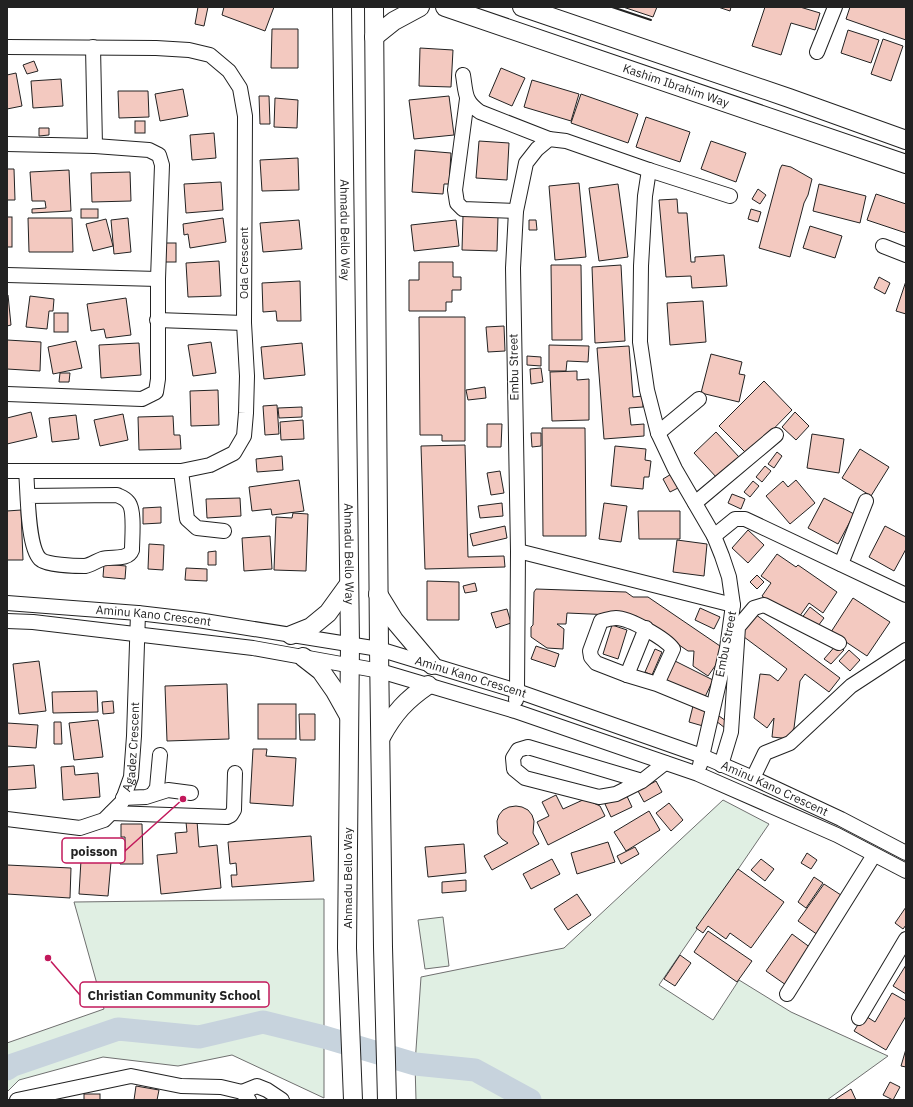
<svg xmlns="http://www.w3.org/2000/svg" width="913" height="1107" font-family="'IBM Plex Sans',sans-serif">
<rect width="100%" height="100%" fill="#fff"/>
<g fill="#e0efe3" stroke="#6f6f6f">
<polygon points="723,800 769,824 659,985 713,1020 739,980 791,1012 888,1056 827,1100 416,1100 415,1064 421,977 564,948"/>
<polygon points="324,899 324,1098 232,1055 178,1066 103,1057 19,1080 7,1092 7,1043 104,1009 74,902"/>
<polygon points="443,917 449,966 425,969 418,920"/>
</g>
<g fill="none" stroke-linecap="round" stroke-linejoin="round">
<polyline stroke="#c7d3dd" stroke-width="23" points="7,1069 13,1065 118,1029 199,1037 263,1022 324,1037 415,1064 475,1070 530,1100"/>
</g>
<g fill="#f3c9c0" stroke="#222">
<polygon points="198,7 208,7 204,26 195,24"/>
<polygon points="224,7 274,7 265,31 222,15"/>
<polygon points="623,7 657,7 653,17"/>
<polygon points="718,7 731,7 730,11"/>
<polygon points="765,7 800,7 820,13 815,30 791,23 781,55 752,46"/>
<polygon points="850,7 906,7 906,40 846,19"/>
<polygon points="272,29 298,29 298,68 271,68"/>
<polygon points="848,30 879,40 871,63 841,53"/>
<polygon points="883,39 903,46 891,81 871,74"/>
<polygon points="420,48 453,50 451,87 419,86"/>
<polygon points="34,61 38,71 27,74 23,65"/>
<polygon points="501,68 525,78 512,106 489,96"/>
<polygon points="16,73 22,106 7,109 7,75"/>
<polygon points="61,79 63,106 33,108 31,81"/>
<polygon points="532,80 579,94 571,121 524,107"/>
<polygon points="183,89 188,116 160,121 155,94"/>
<polygon points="118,91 148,91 149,117 119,118"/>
<polygon points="581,94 638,114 628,143 571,123"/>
<polygon points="259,96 269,96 270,124 260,124"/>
<polygon points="449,96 454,135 414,139 409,100"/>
<polygon points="275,98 298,100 297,128 274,127"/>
<polygon points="646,117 690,132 680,162 636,147"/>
<rect x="135" y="121" width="10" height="12"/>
<polygon points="39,128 49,128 49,135 39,136"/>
<polygon points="214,133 216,158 192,160 190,135"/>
<polygon points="479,141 509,143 507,180 476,178"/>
<polygon points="711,141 746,153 736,182 701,169"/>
<polygon points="415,150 451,153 449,184 444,184 443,194 412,192"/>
<polygon points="298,158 299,190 262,191 260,160"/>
<polygon points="782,165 791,167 812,179 808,195 804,203 790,257 759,248 780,169"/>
<polygon points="7,169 14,169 15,200 7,200"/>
<polygon points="69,170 71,211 32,213 32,209 46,208 45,201 32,201 30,172"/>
<polygon points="130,172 131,201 92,202 91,173"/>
<polygon points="221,182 223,210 186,213 184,184"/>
<polygon points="579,183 586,257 555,260 549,186"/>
<polygon points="618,184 628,257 599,261 589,188"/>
<polygon points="819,184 866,196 860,223 813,211"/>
<polygon points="758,189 766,195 760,204 752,199"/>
<polygon points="876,194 906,204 906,233 867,220"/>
<polygon points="677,199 678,213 687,213 691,262 695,262 695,257 724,255 727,286 692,288 691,276 666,277 659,200"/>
<rect x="81" y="209" width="17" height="9"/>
<polygon points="751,209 761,212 758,222 748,219"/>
<polygon points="463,216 498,217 497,251 462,250"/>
<rect x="7" y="217" width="5" height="30"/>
<polygon points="28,218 72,218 73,252 29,252"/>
<polygon points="128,218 131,252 114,254 111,220"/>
<polygon points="223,218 226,242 190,248 188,234 184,235 183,224"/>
<polygon points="106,219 113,246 93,251 86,224"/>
<polygon points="299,220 302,249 263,252 260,223"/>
<polygon points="456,220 459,246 414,251 411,225"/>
<polygon points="529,220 536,220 537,230 529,230"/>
<polygon points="810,226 842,236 835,258 803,248"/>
<rect x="164" y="243" width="12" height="19"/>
<polygon points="219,261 221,296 188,297 186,263"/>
<polygon points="419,262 453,262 453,277 461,277 461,290 452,290 452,302 446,302 446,311 409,311 409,280 419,280"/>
<polygon points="551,265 581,265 582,340 552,340"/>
<polygon points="621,265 625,341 595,343 592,267"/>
<polygon points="879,277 890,283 885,294 874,288"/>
<polygon points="300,281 301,321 277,321 276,311 263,312 262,283"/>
<polygon points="906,281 906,314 896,311"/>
<polygon points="7,295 8,295 11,325 7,326"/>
<polygon points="30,296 54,299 53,311 49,311 47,329 26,327"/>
<polygon points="126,298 131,335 106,338 104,329 91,331 87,304"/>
<polygon points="703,301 706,342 670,345 667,303"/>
<rect x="54" y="313" width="14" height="19"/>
<polygon points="419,317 465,317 465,441 442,441 442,435 420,435"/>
<polygon points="504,326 505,351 488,352 486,327"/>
<polygon points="7,340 41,342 40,371 7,369"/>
<polygon points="76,341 82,368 53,374 48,347"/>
<polygon points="211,342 216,373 193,376 188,345"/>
<polygon points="139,343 141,375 101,378 99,345"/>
<polygon points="302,343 305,375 264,379 261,347"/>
<polygon points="549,345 589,346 588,362 567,361 566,371 549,371"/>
<polygon points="629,346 633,397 643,396 643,407 629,408 631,425 644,424 644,436 604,439 597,348"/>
<polygon points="711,354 742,362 739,374 745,375 739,402 701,393"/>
<polygon points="527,356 541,357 541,366 527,365"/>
<polygon points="541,368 543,382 531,384 530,369"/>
<polygon points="577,371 577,380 589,379 589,420 552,421 550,372"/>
<polygon points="60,373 70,373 69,382 59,382"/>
<polygon points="764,381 792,410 748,455 719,426"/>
<polygon points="485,387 486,398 468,400 466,390"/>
<polygon points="218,390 219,425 191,426 190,391"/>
<polygon points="277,405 279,434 265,435 263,406"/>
<polygon points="302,407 302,417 279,418 278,408"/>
<polygon points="31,412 37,437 7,444 7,418"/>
<polygon points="795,412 809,426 796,440 782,427"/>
<polygon points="123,414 128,440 100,446 94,420"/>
<polygon points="76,415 79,439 52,442 49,418"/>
<polygon points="173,416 174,435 180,435 181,449 139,450 138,417"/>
<polygon points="303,420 304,439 281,440 280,422"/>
<polygon points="487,424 502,424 501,447 487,447"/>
<polygon points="542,428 585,428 586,536 543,536"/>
<polygon points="716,432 739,457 717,478 694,453"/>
<polygon points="531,433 541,433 541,446 532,447"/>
<polygon points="812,434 844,439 839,473 807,468"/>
<polygon points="465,445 468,557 504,556 505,567 425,569 421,446"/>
<polygon points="615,446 646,449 645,460 651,461 649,477 644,477 643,489 611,486"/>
<polygon points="860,449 889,467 871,496 842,478"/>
<polygon points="777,452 782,456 774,468 768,464"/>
<polygon points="282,456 283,470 257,472 256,459"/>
<polygon points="765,466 771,471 762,482 756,477"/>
<polygon points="500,471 504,493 491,495 487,473"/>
<polygon points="673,473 680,487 670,492 663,479"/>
<polygon points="299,480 304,511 272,515 271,509 252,511 249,487"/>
<polygon points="796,480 815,503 790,524 766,496 783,481 788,487"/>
<polygon points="753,481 759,486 750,497 744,492"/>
<polygon points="732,494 745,499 741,509 728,503"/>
<polygon points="240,498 241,516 207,518 206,499"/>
<polygon points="824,498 854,514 838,544 808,528"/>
<polygon points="502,503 503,516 480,518 478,506"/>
<polygon points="604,503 627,506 621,542 599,539"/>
<polygon points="161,507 161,523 143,524 143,508"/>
<polygon points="21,510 23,560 7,560 7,511"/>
<polygon points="638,511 680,511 680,539 639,539"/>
<polygon points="293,513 308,514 306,571 274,570 276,517 292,518"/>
<polygon points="505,526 507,538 473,546 470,534"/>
<polygon points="885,526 906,537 906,549 894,571 869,557"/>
<polygon points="748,530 764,545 748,563 732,548"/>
<polygon points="270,536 272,569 244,571 242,538"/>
<polygon points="677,540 707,544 704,576 673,572"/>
<polygon points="149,544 164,545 163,570 148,569"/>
<polygon points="216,551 216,565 208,565 208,552"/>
<polygon points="777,554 796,567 798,565 837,592 823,613 809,603 797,620 762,596 771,583 761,576"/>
<polygon points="104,564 126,566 125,579 103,577"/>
<polygon points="186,568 207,569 207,581 185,580"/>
<polygon points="757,575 764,582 757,589 750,582"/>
<polygon points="427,581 459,582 459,620 427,620"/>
<polygon points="475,583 477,591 465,593 463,586"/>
<polygon points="536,589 626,592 633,597 648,597 720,646 720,659 708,676 693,666 694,651 688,651 636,616 567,613 566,624 557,624 564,629 563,649 547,648 531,637 531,627 533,625 534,592"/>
<polygon points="853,598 890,622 867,656 831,632"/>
<polygon points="810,607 824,618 815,630 801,619"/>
<polygon points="700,608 720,617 714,629 695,620"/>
<polygon points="507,609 511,623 496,628 491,613"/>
<polygon points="755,614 840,678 829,692 805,674 800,681 794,728 793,730 791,739 772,737 774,718 767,728 754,718 760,674 770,675 778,681 787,669 740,634"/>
<polygon points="612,625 627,630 618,659 603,654"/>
<polygon points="837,644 844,650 831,664 824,659"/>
<polygon points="536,646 559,654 555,667 531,659"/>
<polygon points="655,649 662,652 652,675 645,672"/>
<polygon points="849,650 860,660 850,671 839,661"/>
<polygon points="39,661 46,711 19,714 13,664"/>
<polygon points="675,661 713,680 704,699 665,680"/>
<polygon points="227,684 229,739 167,741 165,686"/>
<polygon points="97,691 98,712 53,713 52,692"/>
<polygon points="113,701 114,713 103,714 102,702"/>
<rect x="258" y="704" width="38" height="35"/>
<polygon points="693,706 707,709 703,726 689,722"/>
<polygon points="299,714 315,714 315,740 300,740"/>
<polygon points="719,716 729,723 725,728 716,721"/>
<polygon points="98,720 103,757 74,760 69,723"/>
<polygon points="54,722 61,722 62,744 54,744"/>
<polygon points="7,723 38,725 36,748 7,746"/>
<polygon points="253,749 267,749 266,756 296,758 293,806 250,803"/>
<polygon points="34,765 36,788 7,790 7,767"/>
<polygon points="74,766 75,775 98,773 100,797 63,800 61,767"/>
<polygon points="656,781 662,792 644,802 638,791"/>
<polygon points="626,794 632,807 611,817 605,804"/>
<polygon points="556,795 563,809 585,799 600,806 605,816 548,845 537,822 549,816 542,802"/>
<polygon points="669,803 683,820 671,831 656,813"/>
<polygon points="516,806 522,807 528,810 532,815 534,821 533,833 539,844 492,870 484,856 508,843 502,839 498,834 497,821 499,815 503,810 509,807"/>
<polygon points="649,811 660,830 626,851 614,832"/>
<polygon points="197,821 199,847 217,845 221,888 161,894 157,855 177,853 175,833 187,832 186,822"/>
<polygon points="121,824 142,824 143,864 120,864 120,852 125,852 125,837 121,837"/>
<polygon points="311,836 314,881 232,887 231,875 237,875 236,863 230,864 228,842"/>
<polygon points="608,842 615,862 577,874 571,853"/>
<polygon points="464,844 466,873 428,877 425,847"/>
<polygon points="635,847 639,854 621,864 617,856"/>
<polygon points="807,853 817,860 811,869 801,863"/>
<polygon points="552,859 560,874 531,889 523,874"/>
<polygon points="761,859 774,869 765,881 751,870"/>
<polygon points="81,860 111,862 108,896 79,894"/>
<polygon points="7,865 71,868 70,898 7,894"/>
<polygon points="738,869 784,902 751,948 730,933 726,939 708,926 703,933 696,928"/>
<polygon points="814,877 823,883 806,908 798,902"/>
<polygon points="466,880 466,891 442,893 442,882"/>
<polygon points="824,884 844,897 818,935 798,921"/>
<polygon points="577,894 591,915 568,930 554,909"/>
<polygon points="906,907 906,925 903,929 895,923"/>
<polygon points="708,931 752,961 737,982 694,952"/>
<polygon points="792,934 811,948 786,985 766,971"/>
<polygon points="680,955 691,963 675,986 664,979"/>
<polygon points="906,965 906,994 893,986"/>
<polygon points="892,993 906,1001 906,1016 886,1050 854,1031 864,1015 875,1022"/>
<polygon points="906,1049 906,1067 901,1066"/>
<polygon points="890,1082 900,1087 893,1100 883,1095"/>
<polygon points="136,1086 159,1090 157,1100 134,1100"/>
<polygon points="851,1089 856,1100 834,1100"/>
<rect x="84" y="1094" width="16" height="6"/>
</g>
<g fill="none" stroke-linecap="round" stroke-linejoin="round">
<g stroke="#222" stroke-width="16">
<g id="minor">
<polyline points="7,47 156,48 189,50 210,55 229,71 240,88 245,116 244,323 247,376 246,413 244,436 234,453 210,465 181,471 7,471"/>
<polyline points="93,47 95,146"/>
<polyline points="817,52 835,7"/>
<path d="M 463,75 C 466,93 464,101 480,112 L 549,139"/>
<polyline points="467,99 455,190 457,203 463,209 516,211"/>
<polyline points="7,144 95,146 149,150 159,155 162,165 158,279 158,379 156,392 142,399 7,394"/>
<polyline points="649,170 645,196 641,266 640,342 647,390 658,433 675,469 714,536 722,556 729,577 733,605 727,648 700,765"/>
<polyline points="883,246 906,255"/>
<polyline points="7,275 158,279"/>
<polyline points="157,320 244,323"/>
<polyline points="658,433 699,399"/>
<path d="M 26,471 C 28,490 27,546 40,559 C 46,565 75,566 85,566 C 91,565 96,561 102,559 C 111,556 128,561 132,550 C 132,539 135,509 128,502 C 125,498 121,497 117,495 L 28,496"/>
<polyline points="181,471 187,519 197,528 224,531"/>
<polyline points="695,503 776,435"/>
<polyline points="714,536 735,519 745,519 906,595"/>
<polyline points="518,551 733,605"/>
<polyline points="841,564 866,501"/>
<path id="s1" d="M 7,603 L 138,613 L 198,620 L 379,649 L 517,691 L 702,756 L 753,778 L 841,819 L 906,853"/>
<polyline points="7,621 33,622 253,648 380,671 515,711 698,774 837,835 906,871"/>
<polyline points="627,675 646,628"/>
<path d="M 657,684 L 673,649 C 665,638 629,618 616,618 C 611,618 606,620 601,621 L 590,651 L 591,657 L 596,663 L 627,675 L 657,684 L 713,707"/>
<polyline points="516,700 517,691 518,551 513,268 516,211 526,163 537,149 549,139 566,141 649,170 730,196"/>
<polyline points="721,765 731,732 738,627 754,608 764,605 839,643"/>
<polyline points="753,778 765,753 790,743 851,686 906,650"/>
<polyline points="642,781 528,747 518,750 513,758 514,769 525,778 599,797 616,794 642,781 665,763"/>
<polyline points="153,794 157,788 160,755"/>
<polyline points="123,798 146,797 168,790 191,793"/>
<polyline points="111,813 227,817 231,815 234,810 235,773"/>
<path id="s2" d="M 7,819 L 80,828 L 104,820 L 122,802 L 131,777 L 134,736 L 138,613"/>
<polyline points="787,994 874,855"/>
<polyline points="859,1018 906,939"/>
<polyline points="242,1092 257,1086 267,1090 282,1100"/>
<polyline points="17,1100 131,1076 181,1086 221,1087 242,1092 249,1100"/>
</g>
</g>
<g stroke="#222" stroke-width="20">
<g id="major">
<path id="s3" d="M 342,7 L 350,644 L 347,948 L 353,1100"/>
<polyline points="374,7 379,649 383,947 387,1100"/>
<path id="s4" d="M 445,7 L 906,164"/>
<polyline points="522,7 789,98 906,140"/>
<polyline points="374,37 394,21 420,7"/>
<polyline points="378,594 394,620 432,665"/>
<polyline points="291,635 311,627 328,613 349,584"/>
<polyline points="303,657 321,671 335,691 349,716"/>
<path d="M 381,737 C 394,713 406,700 428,685"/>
</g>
</g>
<use href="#minor" stroke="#fff" stroke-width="14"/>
<use href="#major" stroke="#fff" stroke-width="18"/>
<polyline stroke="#222" stroke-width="2" points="612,7 651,20"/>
</g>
<g text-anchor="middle" stroke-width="3" stroke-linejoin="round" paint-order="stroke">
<g font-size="12" fill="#222" stroke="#fff">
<text dy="4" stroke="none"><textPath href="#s4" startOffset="244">Kashim Ibrahim Way</textPath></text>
<text dy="4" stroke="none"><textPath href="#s3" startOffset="223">Ahmadu Bello Way</textPath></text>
<text transform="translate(244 263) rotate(-90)" y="4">Oda Crescent</text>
<text transform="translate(514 367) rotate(-91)" y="4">Embu Street</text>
<text dy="4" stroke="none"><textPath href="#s3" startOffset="547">Ahmadu Bello Way</textPath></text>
<text dy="4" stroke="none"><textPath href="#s1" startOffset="147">Aminu Kano Crescent</textPath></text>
<text transform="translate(726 644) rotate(-79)" y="4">Embu Street</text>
<text dy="4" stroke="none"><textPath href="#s1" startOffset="471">Aminu Kano Crescent</textPath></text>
<text dy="4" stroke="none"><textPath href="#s2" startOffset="181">Agadez Crescent</textPath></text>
<text dy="4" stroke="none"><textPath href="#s1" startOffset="795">Aminu Kano Crescent</textPath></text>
<text transform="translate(348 878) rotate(-90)" y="4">Ahmadu Bello Way</text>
</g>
</g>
<path fill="none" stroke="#c2185b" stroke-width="1.5" d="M183 799L125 851M48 958L80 995"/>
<g fill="#c2185b" stroke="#fff" stroke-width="1.5">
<circle cx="183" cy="799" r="4"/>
<circle cx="48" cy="958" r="4"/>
</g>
<g fill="#fff" stroke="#c2185b" stroke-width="1.5">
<rect x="62" y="838" width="63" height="25" rx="4"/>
<rect x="80" y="982" width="189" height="25" rx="4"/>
</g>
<g font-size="13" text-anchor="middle" font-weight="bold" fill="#222">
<text x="94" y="856">poisson</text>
<text x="174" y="1000">Christian Community School</text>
</g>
<rect width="913" height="1107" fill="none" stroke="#222222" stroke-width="16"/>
</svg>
